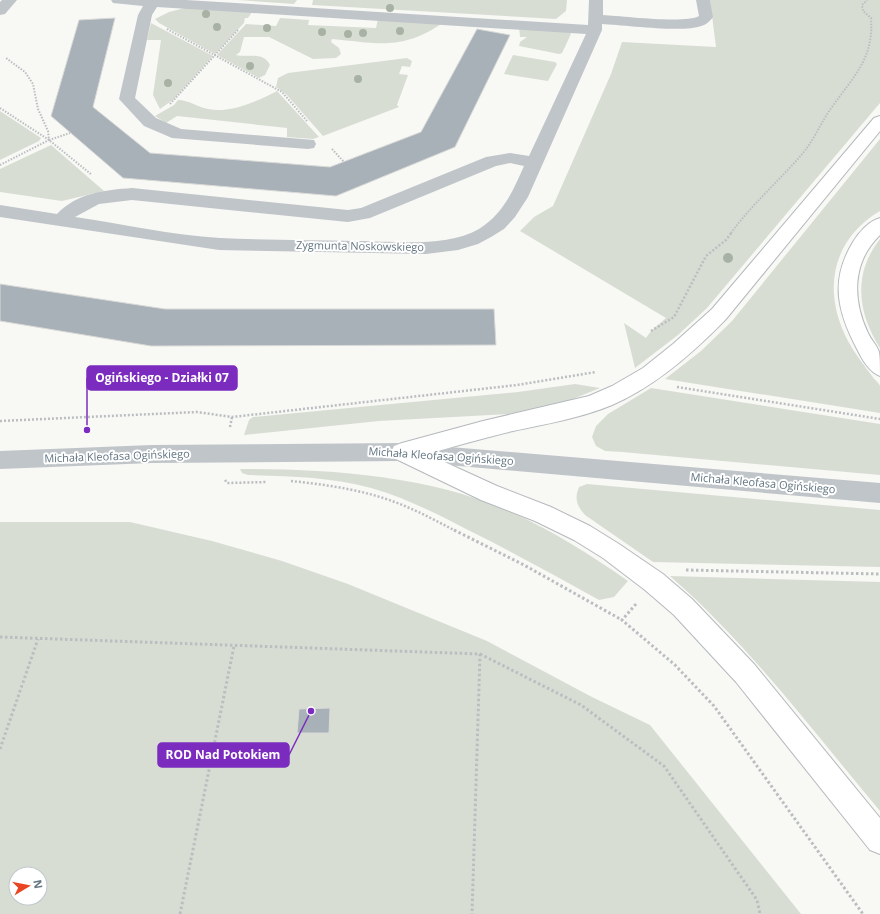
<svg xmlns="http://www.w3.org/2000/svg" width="880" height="914" font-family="'Open Sans',sans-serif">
<rect width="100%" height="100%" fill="#f8f8f5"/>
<g fill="#d8ddd4" fill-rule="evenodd">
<polygon points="238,0 297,0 294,4"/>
<polygon points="313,0 567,0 566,11 556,19 312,5"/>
<polygon points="710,0 880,0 880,103 707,308 678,335 635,368 624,323 646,338 651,331 666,318 520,231 534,217 553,206 611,74 622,42 716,47"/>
<polygon points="185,8 252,12 248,18 245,18 244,23 215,54 159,23 155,19 169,12"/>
<path d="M 280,18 L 309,20 L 308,25 L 376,28 L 378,19 L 441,24 C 401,51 376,43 332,39 L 331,42 L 339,48 L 341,54 L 336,58 L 313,59 L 269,37 L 244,37 L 240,52 L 236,55 C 248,58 263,51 270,65 L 265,75 L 259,78 L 217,55 L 246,24 L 276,26 Z"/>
<polygon points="151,23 213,56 174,99 160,109 153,95 161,40 147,40"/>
<polygon points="519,27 569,31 571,34 562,53 559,54 519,46 520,42 527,37 520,37"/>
<polygon points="513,55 555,62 557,64 548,81 504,74"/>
<polygon points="407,58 412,61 410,67 402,66 399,74 408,75 397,105 399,107 323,136 286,94 276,87 278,78 288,73"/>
<path d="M 277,91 L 319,137 L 313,139 L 287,137 L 287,128 L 177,116 L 166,123 L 155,116 L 174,105 L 178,100 C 189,100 197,107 208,109 C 230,114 258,101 277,91 Z"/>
<polygon points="0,111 41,138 39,141 0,160"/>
<path d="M 880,139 L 880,211 C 831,240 822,292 848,341 C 855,354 864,365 872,376 C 874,379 879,383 880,386 C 880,393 880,406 880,413 L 665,379 L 701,351 L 732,321 Z"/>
<polygon points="51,145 104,191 62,201 0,192 0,169"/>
<path d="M 880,239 L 880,348 C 857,312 853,273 880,239 Z"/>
<polygon points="575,384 600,388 563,403 532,411 509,414 379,421 244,435 249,420 253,417 518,392"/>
<polygon points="651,388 880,424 880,475 622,452 605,451 596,446 592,437 596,426 608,414"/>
<path d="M 240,469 C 329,469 428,475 511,512 C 553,531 591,555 628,581 L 614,597 L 599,600 C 558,577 516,554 474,533 C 441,516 407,498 371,488 C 331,477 289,476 248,475 L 242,473 Z"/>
<path d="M 587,484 L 880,510 L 880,567 L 653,562 L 585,515 C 577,506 574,499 579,487 Z"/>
<path d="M 0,522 L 130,522 L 212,541 L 282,561 L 348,584 L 487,641 L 592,697 L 650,725 L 801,914 L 0,914 ZM 16,874 L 40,874 L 40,898 L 16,898 Z"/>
<path d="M 670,576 L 880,582 L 880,811 C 812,730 749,645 670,576 Z"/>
</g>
<g fill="#a7b1b7" stroke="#d9d9d7">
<polygon points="115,18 93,107 150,153 330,167 421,132 477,29 510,35 455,147 336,196 123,178 51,116 79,20"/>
<polygon points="0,284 165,309 494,309 496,345 151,346 0,321"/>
<polygon points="330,708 329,733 297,733 299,709"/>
</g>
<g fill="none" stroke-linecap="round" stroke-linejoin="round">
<g stroke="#b4b9bd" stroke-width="2">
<g id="major">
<path d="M 880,116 L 880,131 L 726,319 C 694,352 656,386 612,405 C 581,418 546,424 513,431 C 484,438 456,446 427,454 L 497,486 L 551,507 L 590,526 L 619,544 L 663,574 L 692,599 L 754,664 L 880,818 L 880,854 L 870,850 L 736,682 L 674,615 L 645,590 L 603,558 L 574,540 L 535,521 L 481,500 L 394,458 L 391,452 L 394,446 L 402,443 L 483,421 L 589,396 L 612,386 L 643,368 L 673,344 L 712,309 L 874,118 Z"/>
<path d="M 880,218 L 880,235 C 852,262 852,299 868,333 C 871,340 877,345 879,352 C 880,358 880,369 880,376 C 869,372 862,359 857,349 C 837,311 830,280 853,242 C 859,232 869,221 880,218 Z"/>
</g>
</g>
<g stroke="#babec0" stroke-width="2" stroke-dasharray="1.5 1.5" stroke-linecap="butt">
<polyline points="167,29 282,92 307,121"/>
<polyline points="170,104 238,30"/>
<polyline points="0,108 49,140 92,175"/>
<polyline points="49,140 70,133"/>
<polyline points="332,149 344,162"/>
<polyline points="0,165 49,140 48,131 38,109 33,84 25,72 6,58"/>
<path d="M 731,233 C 752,204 780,180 803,153 C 814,140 821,122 832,107 C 854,76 874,58 871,18 L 863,11 L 862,5 L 867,0"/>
</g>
<g stroke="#babec0" stroke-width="2.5" stroke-dasharray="2 2" stroke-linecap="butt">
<polyline points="651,331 674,317 706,256 726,240 732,232"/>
<polyline points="677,387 880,419"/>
<polyline points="0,421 197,412 232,417 517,385 596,372"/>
<polyline points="230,427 232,417"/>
<polyline points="225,480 227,483 267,482"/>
<path d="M 291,481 C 330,485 371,491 407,507 C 424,514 440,523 456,531"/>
</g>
<g stroke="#babec0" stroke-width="3" stroke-dasharray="2.5 2.5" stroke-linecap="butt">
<polyline points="454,530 524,565 622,620"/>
<polyline points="686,570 880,574"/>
<polyline points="636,604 622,620 675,665 714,706 863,914"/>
<polyline points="0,637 480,654 472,914"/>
<polyline points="480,654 581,705 664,766 757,900 760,914"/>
<polyline points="0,749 38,639"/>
<polyline points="180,914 234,646"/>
</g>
<g fill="#c0c5c9" fill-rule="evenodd">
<polygon points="2,0 17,0 5,14 0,15 0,2"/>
<path d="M 111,0 L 186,0 L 588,25 L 589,0 L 603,0 L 603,15 C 622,16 685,24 699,16 L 696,0 L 710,0 L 713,17 C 710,21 706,25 701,26 C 684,33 624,25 602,24 L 602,30 L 528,197 L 515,217 L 504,229 L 491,237 L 478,244 L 458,250 L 426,254 L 219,250 L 0,217 L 0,205 L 57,214 C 77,193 105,190 132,188 L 348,210 L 361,208 L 486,157 L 510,153 L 529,156 L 586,34 L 157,7 L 152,15 L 135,98 L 156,118 L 181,129 L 314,140 L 316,144 L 314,148 L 308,149 L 172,138 L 144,126 L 119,99 L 138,15 L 143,6 L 113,3 ZM 510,163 L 524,166 C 513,191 503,214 479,229 C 446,248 393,241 356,241 C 311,240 265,240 220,238 C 171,235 123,224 75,217 L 99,204 L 132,200 L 348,222 L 370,218 L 496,166 Z"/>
<polygon points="402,443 880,483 880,503 402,461 152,463 0,469 0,451 152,445"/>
</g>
<use href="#major" fill="#fff" fill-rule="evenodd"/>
</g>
<g fill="#a8b2a4">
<circle cx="390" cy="8" r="4"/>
<circle cx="206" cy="14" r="4"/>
<circle cx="217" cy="27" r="4"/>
<circle cx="267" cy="28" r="4"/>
<circle cx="400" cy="31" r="4"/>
<circle cx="322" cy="32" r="4"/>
<circle cx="363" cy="33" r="4"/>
<circle cx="348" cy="34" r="4"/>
<circle cx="250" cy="66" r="4"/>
<circle cx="358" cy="79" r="4"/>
<circle cx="168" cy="83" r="4"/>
<circle cx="728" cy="258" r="5"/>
</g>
<g text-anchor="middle" stroke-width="4" stroke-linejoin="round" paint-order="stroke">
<g font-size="11" fill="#627581" stroke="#fff">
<text transform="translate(360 246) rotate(1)" y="4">Zygmunta Noskowskiego</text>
<text transform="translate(117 456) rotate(-2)" y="4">Michała Kleofasa Ogińskiego</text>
<text transform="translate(441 456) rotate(4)" y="4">Michała Kleofasa Ogińskiego</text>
<text transform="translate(763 483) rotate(5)" y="4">Michała Kleofasa Ogińskiego</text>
</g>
</g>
<path fill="none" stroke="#7b2cbf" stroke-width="1.5" d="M87 430L87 378M311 711L289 755"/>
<g fill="#7b2cbf" stroke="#fff" stroke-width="1.5">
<circle cx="87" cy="430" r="4"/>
<circle cx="311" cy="711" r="4"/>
</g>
<g fill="#7b2cbf" stroke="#7b2cbf" stroke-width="1.5">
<rect x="87" y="366" width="150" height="24" rx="4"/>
<rect x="158" y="743" width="131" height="24" rx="4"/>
</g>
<g font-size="12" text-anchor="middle" font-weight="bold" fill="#fff">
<text x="162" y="382">Ogińskiego - Działki 07</text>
<text x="223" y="759">ROD Nad Potokiem</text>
</g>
<g transform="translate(28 886) rotate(80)"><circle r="19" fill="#ffffff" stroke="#c0c8cd"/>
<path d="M0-3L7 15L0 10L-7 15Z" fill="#ea4523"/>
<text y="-6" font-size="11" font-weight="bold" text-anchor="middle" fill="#627581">N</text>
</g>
</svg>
